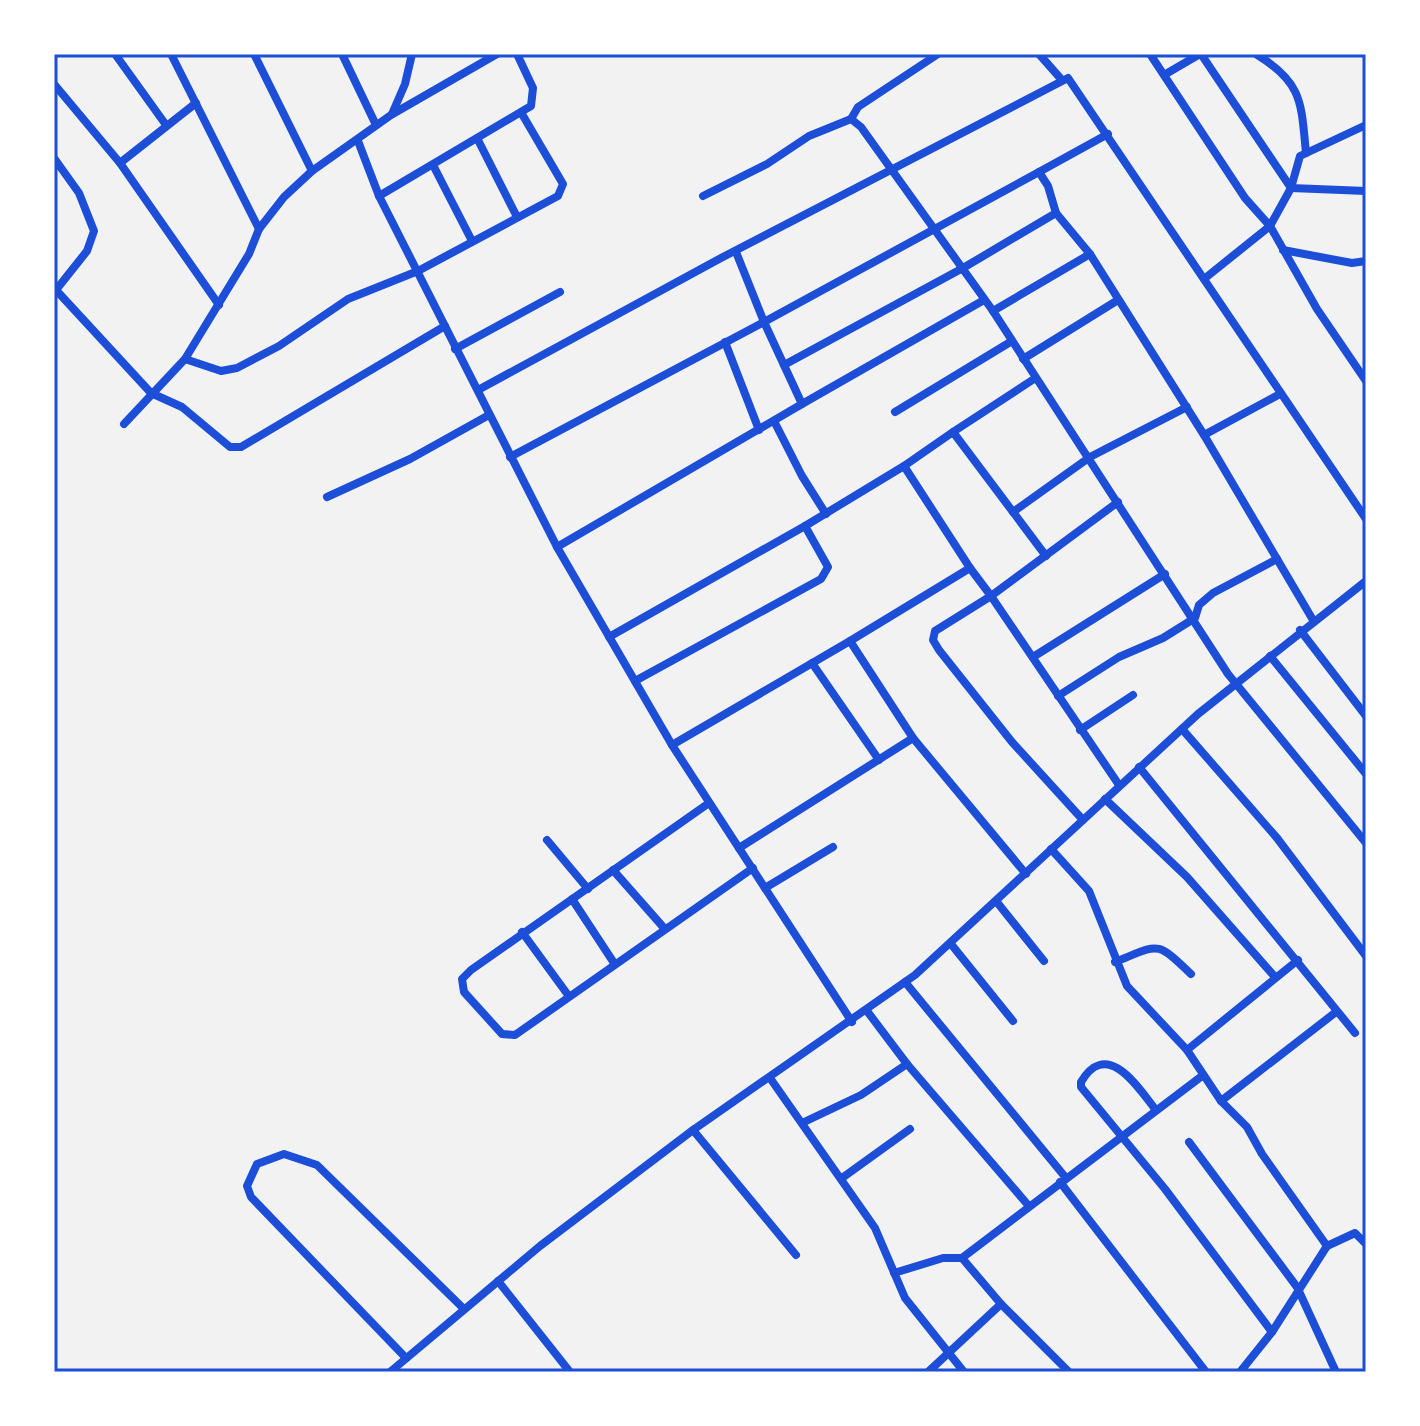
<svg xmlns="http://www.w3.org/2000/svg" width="1420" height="1426" font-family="'Noto Serif',serif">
<rect width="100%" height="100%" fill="#f2f2f2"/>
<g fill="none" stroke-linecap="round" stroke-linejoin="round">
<g stroke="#1d4ed8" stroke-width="8">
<polyline points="115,54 166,125"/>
<polyline points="171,54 259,229"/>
<polyline points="254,54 312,171"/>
<polyline points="342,54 376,125"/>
<polyline points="1039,54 1061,79"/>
<polyline points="1150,54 1245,198 1270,226 1204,279"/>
<polyline points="1201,54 1291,188 1366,191"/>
<path d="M 1256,54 C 1303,83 1301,102 1306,153"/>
<polyline points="1164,75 1200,54"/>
<polyline points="54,84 120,163"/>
<polyline points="196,103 120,163 219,305"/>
<polyline points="392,114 405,84 412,54"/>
<polyline points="851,119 858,107 938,54"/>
<polyline points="1366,125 1300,156 1291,188 1270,226 1317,309 1366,381"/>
<polyline points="477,138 517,217"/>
<polyline points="358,141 379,196 557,547 672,745 852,1022"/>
<polyline points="54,158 79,193 94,231 87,251 56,290 151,393 182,407 230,447 241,447 445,326"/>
<polyline points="433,165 471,239"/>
<polyline points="1039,172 1108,134"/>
<polyline points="379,196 531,106 533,88 517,54"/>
<polyline points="703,196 767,164 809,136 851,119 861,127 993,311 1228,674 1366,843"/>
<polyline points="1283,250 1352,263 1366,261"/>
<polyline points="736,252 764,322 1039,172 1048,186 1056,213"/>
<polyline points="993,311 1090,254 1204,435 1313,620"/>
<polyline points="725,342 759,430"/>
<polyline points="455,349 560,292"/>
<polyline points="185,359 221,371 237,368 279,346 348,299 418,271 558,196 563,184 522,114"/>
<polyline points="1023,359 1118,300"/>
<polyline points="784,365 963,268 1056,213 1090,254"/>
<polyline points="1034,379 953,432 1046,556"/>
<polyline points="478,390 721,258 1068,78 1366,519"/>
<polyline points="802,404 984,300"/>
<polyline points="895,412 1012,341"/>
<polyline points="774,421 802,476 826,514"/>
<polyline points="124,424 185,359 249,254 259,229 284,197 312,171 391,115 497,54"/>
<polyline points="1204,435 1280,394"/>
<polyline points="510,457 764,322 802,404 557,547"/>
<polyline points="904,466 953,432"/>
<polyline points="327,497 410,459 489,415"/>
<polyline points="1013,512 1090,457 1187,407"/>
<polyline points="1300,630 1366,716"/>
<polyline points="609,637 805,526"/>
<polyline points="850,641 970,568 991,596 1118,502"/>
<polyline points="1270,656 1366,774"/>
<polyline points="1033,657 1165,574"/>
<polyline points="812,663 879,760"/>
<polyline points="635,681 821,579 828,567 805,526 904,466 970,568"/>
<polyline points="1058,696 1119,657 1163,638 1195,618 1199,605 1213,593 1277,559"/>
<polyline points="1182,729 1277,838 1366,956"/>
<polyline points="1080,730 1133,695"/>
<polyline points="672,745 850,641 913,738 1026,874"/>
<polyline points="1139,767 1355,1033"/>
<polyline points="1105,799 1187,877 1275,977"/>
<polyline points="709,803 471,970 462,979 464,992 502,1034 515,1035 753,868"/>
<polyline points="1083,820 1012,742 939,650 933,640 935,631 991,596 1119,785"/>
<polyline points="547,840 588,889"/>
<polyline points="739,848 913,738"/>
<polyline points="1051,849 1089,891 1127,986 1187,1050 1221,1101 1336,1012"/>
<polyline points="613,870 664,928"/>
<polyline points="765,888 833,847"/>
<polyline points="572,899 614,963"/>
<polyline points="996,901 1044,961"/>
<polyline points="522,932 568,995"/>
<polyline points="951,944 1013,1021"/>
<path d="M 1115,962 C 1160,944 1155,940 1191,974"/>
<polyline points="905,982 1066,1178"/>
<polyline points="867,1011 907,1064 1028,1205"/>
<polyline points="1187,1050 1298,960"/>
<polyline points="770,1078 875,1228 905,1298 964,1372"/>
<polyline points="1221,1101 1247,1127 1262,1154 1327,1246 1355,1233 1366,1244"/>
<path d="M 1155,1109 C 1138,1087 1107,1038 1081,1082 L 1081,1087 L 1165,1189 L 1272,1332"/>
<polyline points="802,1123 861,1095 907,1064"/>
<polyline points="693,1130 796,1255"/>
<polyline points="1189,1142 1297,1287 1336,1372"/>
<polyline points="842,1178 910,1129"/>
<polyline points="1060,1182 1206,1372"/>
<polyline points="962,1258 1001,1304 1069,1372"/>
<polyline points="894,1273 943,1258 962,1258 1202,1076"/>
<polyline points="498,1281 570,1372"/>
<polyline points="406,1358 251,1197 247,1186 257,1164 284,1154 317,1165 464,1309"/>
<polyline points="390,1372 540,1246 693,1130 915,975 1198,714 1366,581"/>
<polyline points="928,1372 1001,1304"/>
<polyline points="1240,1372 1272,1332 1327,1246"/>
</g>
</g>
<rect width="1420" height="1426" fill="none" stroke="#ffffff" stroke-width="112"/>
<rect x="56" y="56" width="1308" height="1314" fill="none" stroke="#1d4ed8" stroke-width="3"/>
</svg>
